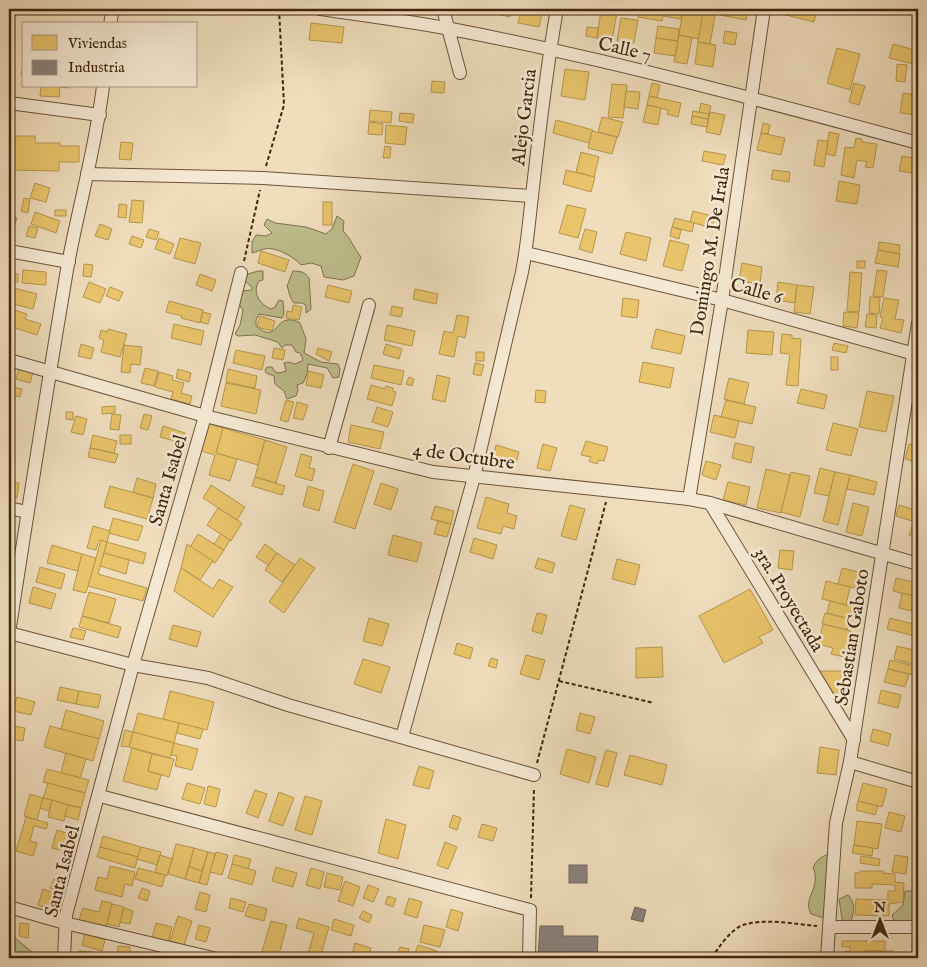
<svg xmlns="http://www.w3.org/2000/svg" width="927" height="967" font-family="'IM FELL English',serif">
<rect width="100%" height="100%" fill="#efddbc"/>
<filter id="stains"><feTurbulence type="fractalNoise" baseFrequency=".004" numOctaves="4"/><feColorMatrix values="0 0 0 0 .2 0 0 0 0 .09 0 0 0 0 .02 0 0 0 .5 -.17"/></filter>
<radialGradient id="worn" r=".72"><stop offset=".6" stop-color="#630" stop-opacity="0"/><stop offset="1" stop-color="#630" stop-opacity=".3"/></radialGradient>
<g fill="#bebf8d" stroke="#7f724d">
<path d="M 337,216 L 344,221 L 343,231 C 351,239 354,248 361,257 L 354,276 L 343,280 L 324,277 L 321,266 L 311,263 L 301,265 C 294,257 275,246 264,249 C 260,250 257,252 252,253 L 252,242 L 256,235 L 266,236 L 272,233 L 264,225 L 267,219 L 275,223 L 306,227 L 326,234 L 332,229 Z"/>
<path d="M 258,271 L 263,271 L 263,280 L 259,281 C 252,292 259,304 271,309 L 275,307 L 279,300 L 283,301 L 284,314 L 282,318 L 259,314 L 256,320 L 256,326 C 280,347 273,309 300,323 L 306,339 L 304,353 L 321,362 L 338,364 L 340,369 L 339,377 L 333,378 L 327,368 L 308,364 L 307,374 L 303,383 L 297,385 L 298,390 L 296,396 L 287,399 L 284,391 L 275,384 L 274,376 L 266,373 L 265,370 L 267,367 L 272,367 L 275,372 L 279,373 L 286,371 L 284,363 L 288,362 L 295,364 L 302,361 L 303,359 L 300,353 L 296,352 L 292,345 L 285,345 L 282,348 L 278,342 L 255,335 L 238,336 L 235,334 L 240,325 L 243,310 C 237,303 238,299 242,291 L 252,290 L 252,287 L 245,281 L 248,274 Z"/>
<path d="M 293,271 C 300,271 305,272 309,278 L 311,309 L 306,313 L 306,305 L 302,303 L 294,303 C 290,299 289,291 287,286 Z"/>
<path d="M 832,854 L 827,919 L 811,914 C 802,897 822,889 813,867 C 818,859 822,855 832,854 Z"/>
<path d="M 918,886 L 918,924 L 894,921 L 892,915 C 897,912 898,908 903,905 L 905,891 L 913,891 Z"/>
<path d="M 848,895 C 856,904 854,910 851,922 L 846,922 L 842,919 L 839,899 Z"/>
<polygon points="15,938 33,953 50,955 57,958 9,958 9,939"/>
</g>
<g fill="#e9c46a" stroke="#b6954e">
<polygon points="499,9 512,9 510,17 497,14"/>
<polygon points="521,9 543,9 539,27 518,23"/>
<polygon points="640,9 664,9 662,21 638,17"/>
<polygon points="664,9 683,9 681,19 663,16"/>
<polygon points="683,9 704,9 699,39 679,35"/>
<polygon points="721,9 748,9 746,20 720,15"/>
<polygon points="775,9 817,9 814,22 774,12"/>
<polygon points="601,10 617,12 612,40 597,38"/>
<polygon points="703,13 715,15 710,44 698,42"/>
<polygon points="621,18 638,20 634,43 617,41"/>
<polygon points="311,23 344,27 342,43 309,40"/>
<polygon points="658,26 679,29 678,41 656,38"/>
<polygon points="587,27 598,28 597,38 586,36"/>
<polygon points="725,31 737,33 735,45 723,43"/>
<polygon points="679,35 692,38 687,64 674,62"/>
<polygon points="656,38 678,41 675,56 654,53"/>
<polygon points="698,42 716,45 713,67 695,64"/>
<polygon points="893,44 918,51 918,65 889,58"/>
<polygon points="837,48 860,54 850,90 827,83"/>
<polygon points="23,62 24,62 24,76 21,75"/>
<polygon points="897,64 907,65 905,82 896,81"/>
<polygon points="565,69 589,72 585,100 561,96"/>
<polygon points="432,81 445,82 444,93 431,92"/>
<polygon points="652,83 660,85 657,98 649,96"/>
<polygon points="854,83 865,86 859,105 849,102"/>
<polygon points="612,84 627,85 623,118 608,117"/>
<polygon points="41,86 69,86 68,88 60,87 59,97 40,96"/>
<polygon points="626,91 640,92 638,109 624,107"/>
<polygon points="903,93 918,95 918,115 900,113"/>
<polygon points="649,96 681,103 678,117 667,114 668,110 647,105"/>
<polygon points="701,103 711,106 709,114 699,113"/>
<polygon points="647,105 661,108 658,125 643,122"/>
<polygon points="370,110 392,112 391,123 369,121"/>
<polygon points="693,111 709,114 708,119 692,116"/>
<polygon points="710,112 725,115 720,135 706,132"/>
<polygon points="400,113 414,114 413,123 399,121"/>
<polygon points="692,116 708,119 707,127 691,124"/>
<polygon points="602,117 623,122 618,137 598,132"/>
<polygon points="556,120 593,130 589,143 553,133"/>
<polygon points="369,122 383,124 382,135 368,134"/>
<polygon points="763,123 770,125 768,134 761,133"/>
<polygon points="386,125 407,127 405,145 385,143"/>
<polygon points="592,131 617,137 612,154 588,148"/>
<polygon points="829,132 839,134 835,156 826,154"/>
<polygon points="761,133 785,138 781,155 757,150"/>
<polygon points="13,136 35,136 35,143 60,143 60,146 79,146 79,162 59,162 59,171 9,170 9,142 13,142"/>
<polygon points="856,138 862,139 862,142 877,144 873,168 865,167 867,162 857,160 854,178 841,175 845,147 854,148"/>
<polygon points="818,140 828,141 824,167 814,165"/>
<polygon points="121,142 133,143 131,160 119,159"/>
<polygon points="385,146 391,147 390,158 383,158"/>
<polygon points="704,151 726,155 723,165 702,161"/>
<polygon points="581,152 599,157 594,177 576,172"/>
<polygon points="902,156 918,159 918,174 899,171"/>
<polygon points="566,170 595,177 591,192 563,184"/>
<polygon points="773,170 790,172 789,182 771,179"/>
<polygon points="839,181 860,185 857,204 836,201"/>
<polygon points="35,183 50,188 46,202 30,198"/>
<polygon points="24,198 30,199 28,213 21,211"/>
<polygon points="132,200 144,201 142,223 129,222"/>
<rect x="323" y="202" width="9" height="23"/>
<polygon points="119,204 127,205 126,218 118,217"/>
<polygon points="567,205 586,209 578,238 559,233"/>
<rect x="55" y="210" width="11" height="6"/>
<polygon points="693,211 715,217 712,228 690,222"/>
<polygon points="35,212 60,221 56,233 31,224"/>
<polygon points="9,216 17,218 13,230 9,229"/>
<polygon points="675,218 694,223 692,232 672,227"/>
<polygon points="100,224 112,229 108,240 95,236"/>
<polygon points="29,226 38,228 35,238 26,236"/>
<polygon points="672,227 681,230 679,239 670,236"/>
<polygon points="149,229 159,232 156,240 146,237"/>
<polygon points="585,229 597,232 592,253 579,249"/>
<polygon points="626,232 651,238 646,261 620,254"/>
<polygon points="132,236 144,240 141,248 129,244"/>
<polygon points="159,238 174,244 170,254 155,249"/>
<polygon points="180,238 201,243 195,264 174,258"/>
<polygon points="670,240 689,245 682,271 663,266"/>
<polygon points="879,242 900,245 899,254 878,250"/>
<polygon points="878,250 900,254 898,267 875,263"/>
<polygon points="261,251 289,260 285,272 258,263"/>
<rect x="857" y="261" width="8" height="7"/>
<polygon points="742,263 762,267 760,284 739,281"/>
<polygon points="84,264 93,265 91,277 83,276"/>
<polygon points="23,270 46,272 46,285 22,283"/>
<polygon points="877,270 887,271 883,297 873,296"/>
<polygon points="850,272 862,273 859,312 847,311"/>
<rect x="9" y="274" width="9" height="8"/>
<polygon points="200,274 216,280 212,291 196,285"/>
<polygon points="89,282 106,289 100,303 83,297"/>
<polygon points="778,282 797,285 795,303 776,300"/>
<polygon points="328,285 352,291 349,303 325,297"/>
<polygon points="797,285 814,287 810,314 794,312"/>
<polygon points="10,287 37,294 33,309 9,303"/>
<polygon points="110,287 123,292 119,301 106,296"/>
<polygon points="415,289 438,294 436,304 413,299"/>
<polygon points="870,297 880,298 879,314 869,313"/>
<polygon points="623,298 639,300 637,318 621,316"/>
<polygon points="884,298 899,300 895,319 904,320 901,333 880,328 883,318 880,317"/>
<polygon points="169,301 203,310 200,323 181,318 182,316 166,312"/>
<polygon points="293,305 302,307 299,320 286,318 287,311 292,312"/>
<polygon points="392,306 403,308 401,317 390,315"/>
<polygon points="12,309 27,314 25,319 41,324 37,335 9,326 9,319"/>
<polygon points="203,312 211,314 208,324 200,322"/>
<polygon points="844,312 859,313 857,328 843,326"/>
<polygon points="867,314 877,315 876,328 865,327"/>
<polygon points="457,315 469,317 465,338 458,336 454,357 439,354 444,331 453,333"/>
<polygon points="260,316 275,321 272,331 257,327"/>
<polygon points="174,324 204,331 201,345 171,338"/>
<polygon points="387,325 415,331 412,346 384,340"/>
<polygon points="108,329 127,334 120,357 101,352 104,340 99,338 101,330 107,332"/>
<polygon points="656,329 685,336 681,354 651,348"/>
<polygon points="748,330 774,332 772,355 746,353"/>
<polygon points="782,334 792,335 792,338 801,339 798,386 786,385 790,354 780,353"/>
<polygon points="834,343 848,346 846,353 832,350"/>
<polygon points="81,344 94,348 91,359 78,356"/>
<polygon points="386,344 402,349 399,359 383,354"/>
<polygon points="124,345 142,347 140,365 131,364 130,373 121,372"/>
<polygon points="274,348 285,350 283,360 272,358"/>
<polygon points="318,348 332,352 329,361 316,354"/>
<polygon points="236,350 265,356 262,370 233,363"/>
<rect x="476" y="352" width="8" height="9"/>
<rect x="831" y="357" width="7" height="13"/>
<polygon points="643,362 674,368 670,388 639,382"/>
<polygon points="475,363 484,365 481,376 473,374"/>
<polygon points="374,365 404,371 401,385 371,378"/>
<polygon points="19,368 33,372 30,383 16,379"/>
<polygon points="145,368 158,371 154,386 141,383"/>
<polygon points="178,369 191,373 189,382 176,378"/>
<polygon points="228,369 257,376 255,388 226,382"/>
<polygon points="308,371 324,375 321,388 306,385"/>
<polygon points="159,372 173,376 172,380 184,383 181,393 192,396 190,404 171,399 173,392 155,387"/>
<polygon points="437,375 450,378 445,402 432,399"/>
<polygon points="409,377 414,379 412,386 406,384"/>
<polygon points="729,378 749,383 744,404 724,399"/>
<polygon points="226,383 261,390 256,414 221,406"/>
<polygon points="371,385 385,389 386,386 393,388 393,391 396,392 392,406 367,399"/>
<polygon points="9,386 22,389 20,397 9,395"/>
<polygon points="801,389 827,395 824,409 797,403"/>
<polygon points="536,390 546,391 545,403 535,402"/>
<polygon points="867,391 894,396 886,432 859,427"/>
<polygon points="286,400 294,402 288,422 280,420"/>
<polygon points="726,400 756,407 752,424 721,417"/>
<polygon points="297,402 308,405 303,420 293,418"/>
<polygon points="115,406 115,413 102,414 102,407"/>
<polygon points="377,407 393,412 388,427 372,422"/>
<polygon points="66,412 73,412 73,420 66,419"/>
<polygon points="112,414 121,415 119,430 110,429"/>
<polygon points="144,414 152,416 148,430 140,428"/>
<polygon points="714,415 739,421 735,438 710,432"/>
<polygon points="76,416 87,419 83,435 71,432"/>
<polygon points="833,423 858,429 851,456 826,450"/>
<polygon points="209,424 223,428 216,453 237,459 230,481 209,475 215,455 201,451"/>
<polygon points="351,425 384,432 380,449 348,442"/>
<polygon points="163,426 185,433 182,443 160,437"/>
<polygon points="223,428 265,440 258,465 216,453"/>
<polygon points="9,429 14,430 12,444 9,444"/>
<polygon points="93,435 117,441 114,453 90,448"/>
<rect x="120" y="435" width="11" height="9"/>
<polygon points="265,440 287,447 276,483 255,477"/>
<polygon points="918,440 918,462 905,459 909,444 917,446"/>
<polygon points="586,441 608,447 604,461 599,460 597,464 589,461 591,457 581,455"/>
<polygon points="735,443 754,447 751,463 732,458"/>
<polygon points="543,444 557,448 550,471 537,468"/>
<polygon points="496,445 519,452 516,463 493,457"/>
<polygon points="90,448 118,454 115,463 88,457"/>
<polygon points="301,454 312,457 309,468 315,469 312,481 295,476"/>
<polygon points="706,461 721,465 716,480 702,475"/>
<polygon points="353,464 374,471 355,529 334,522"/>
<polygon points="820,468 835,472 829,496 814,493"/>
<polygon points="766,469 790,475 781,513 757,508"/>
<polygon points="791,472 810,476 800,517 781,512"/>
<polygon points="835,472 850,475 838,525 823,521"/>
<polygon points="850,475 877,482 874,495 847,489"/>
<polygon points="255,477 285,486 282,495 252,486"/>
<polygon points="137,478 156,484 153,498 133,492"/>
<polygon points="918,480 918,496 914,495"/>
<polygon points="9,482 19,483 17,498 9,497"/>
<polygon points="728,482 750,487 746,505 723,500"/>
<polygon points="381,483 398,489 391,510 374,504"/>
<polygon points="211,485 245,507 237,520 203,498"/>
<polygon points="110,486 153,498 147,519 104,507"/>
<polygon points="308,486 324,491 319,511 303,506"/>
<polygon points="486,497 509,504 507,513 517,516 514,529 503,526 501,534 477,528"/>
<polygon points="853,503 869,507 862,536 846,532"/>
<polygon points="570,505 585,509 576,540 561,536"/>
<polygon points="899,505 918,511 918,523 896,516"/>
<polygon points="435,506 454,511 451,524 431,519"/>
<polygon points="218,508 242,523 231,541 207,525"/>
<polygon points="113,518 143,526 138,541 109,533"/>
<polygon points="9,520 13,522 9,534"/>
<polygon points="438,521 451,524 447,537 434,534"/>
<polygon points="914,522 918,523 918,538 909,535"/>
<polygon points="93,526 110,531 107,542 99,540 96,550 87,548"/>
<polygon points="198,534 224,550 215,563 190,547"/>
<polygon points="221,534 230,540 224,550 214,544"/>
<polygon points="393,535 422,543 417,562 388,555"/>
<polygon points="474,538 497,545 493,559 470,552"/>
<polygon points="101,540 107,542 98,574 147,588 143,601 88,586"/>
<polygon points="107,542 146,553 143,564 104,553"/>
<polygon points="187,544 213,561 200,580 181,568"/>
<polygon points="265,544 277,553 268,565 256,557"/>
<polygon points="52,545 82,554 78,571 47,563"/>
<polygon points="780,550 794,551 792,570 778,568"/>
<polygon points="104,553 129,560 126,574 100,566"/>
<polygon points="277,553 295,565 282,582 265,570"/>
<polygon points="82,554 96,558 86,593 73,590"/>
<polygon points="300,558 315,568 284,613 269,602"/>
<polygon points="538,558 555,563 552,573 535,568"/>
<polygon points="617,559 640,565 635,585 612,579"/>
<polygon points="40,567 65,574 61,589 36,582"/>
<polygon points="181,568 213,589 219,579 233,587 213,617 174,591"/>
<polygon points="842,568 862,573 858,589 838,584"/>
<polygon points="896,578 918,583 918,597 893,591"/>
<polygon points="826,581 850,587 846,605 822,599"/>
<polygon points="33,587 56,594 51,609 29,603"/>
<polygon points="750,589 773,630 759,637 763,643 724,663 699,616"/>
<polygon points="89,592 116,599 109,623 82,616"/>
<polygon points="902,593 915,596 911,611 899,608"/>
<polygon points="918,595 918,612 914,611"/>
<polygon points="830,601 853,607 850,619 827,613"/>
<polygon points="537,613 547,615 542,634 532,631"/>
<polygon points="825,613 850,619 847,630 822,624"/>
<polygon points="82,616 121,627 118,638 79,627"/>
<polygon points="369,618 389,624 382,646 363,641"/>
<polygon points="890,618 917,625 915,636 887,629"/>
<polygon points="823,624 851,631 845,657 831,654 833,648 818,644"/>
<polygon points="173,625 201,632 197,647 169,639"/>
<polygon points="73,628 86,631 83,640 70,637"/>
<polygon points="457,643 473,648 470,659 454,654"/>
<polygon points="897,646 918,651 916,665 894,659"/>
<polygon points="662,647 663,677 636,678 636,648"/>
<polygon points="526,655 545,660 539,680 520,674"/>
<polygon points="491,658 498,660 496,668 488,666"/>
<polygon points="363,659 390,667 381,693 354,684"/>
<polygon points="890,660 918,667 918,676 888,669"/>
<polygon points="888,669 909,674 905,687 884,682"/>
<polygon points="817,671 847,671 844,695 833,696"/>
<polygon points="60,687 79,691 76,704 57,700"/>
<polygon points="881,690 901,695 898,708 878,703"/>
<polygon points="79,691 101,695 98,708 76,704"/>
<polygon points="170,691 214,702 207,730 163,719"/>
<polygon points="17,697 35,702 31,715 13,711"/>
<polygon points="66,710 104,721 99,739 61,729"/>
<polygon points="138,713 179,723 174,743 133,732"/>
<polygon points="580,713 595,717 590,734 576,730"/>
<polygon points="179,723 203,729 200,739 177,733"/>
<polygon points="9,725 25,728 23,741 9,739"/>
<polygon points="50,726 99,739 93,761 44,747"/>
<polygon points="873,729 891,734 888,746 870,741"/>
<polygon points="125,730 133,732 129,747 121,746"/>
<polygon points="133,732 174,743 170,758 129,747"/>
<polygon points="918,741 918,760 913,758"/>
<polygon points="174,743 198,749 192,770 175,766 177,756 171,755"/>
<polygon points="820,747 839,750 836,775 817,773"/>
<polygon points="132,748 152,754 148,771 161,775 157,790 123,781"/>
<polygon points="567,749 596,757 589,783 560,774"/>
<polygon points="606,750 617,753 608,787 596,784"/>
<polygon points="66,753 86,759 80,778 61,773"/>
<polygon points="152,754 174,759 169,777 148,771"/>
<polygon points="630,755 667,765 662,785 624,775"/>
<polygon points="419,766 434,771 429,789 413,785"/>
<polygon points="47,769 89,780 85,793 43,782"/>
<polygon points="48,783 85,793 81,808 43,798"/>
<polygon points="187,783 205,788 200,804 182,799"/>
<polygon points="863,783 887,789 882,807 858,801"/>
<polygon points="208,786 220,789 216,807 204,804"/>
<polygon points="255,790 267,794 258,818 246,813"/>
<polygon points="279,792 294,798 283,826 269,821"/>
<polygon points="30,794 43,798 37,820 24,816"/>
<polygon points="305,796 322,801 312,835 295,830"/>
<polygon points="43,798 52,800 49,811 40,808"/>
<polygon points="52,800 68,805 64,821 48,817"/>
<polygon points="858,801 878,806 875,815 856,810"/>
<polygon points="68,805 81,808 78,820 65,816"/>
<polygon points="889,812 905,816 901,832 885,828"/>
<polygon points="453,815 461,818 457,830 449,827"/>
<polygon points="26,817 48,823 46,829 34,826 30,841 37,843 33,856 16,851"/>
<polygon points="386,819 406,825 398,859 378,853"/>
<polygon points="857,821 882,824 878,849 854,845"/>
<polygon points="482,824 497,828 493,841 478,837"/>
<polygon points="57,830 69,834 64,851 52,848"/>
<polygon points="103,836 141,847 138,857 100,847"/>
<polygon points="445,842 457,847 448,869 437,865"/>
<polygon points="176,844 194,848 185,879 168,874"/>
<polygon points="854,845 873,848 872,856 852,853"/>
<polygon points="100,847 138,857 135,868 97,857"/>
<polygon points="141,847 161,852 157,865 137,859"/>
<polygon points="194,848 208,852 202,871 189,867"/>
<polygon points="208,852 215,854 207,885 199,883"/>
<polygon points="216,852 228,855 222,875 210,872"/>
<polygon points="160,855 172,859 167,876 155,872"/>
<polygon points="234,855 251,859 248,869 232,864"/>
<polygon points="895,855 908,857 906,874 892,872"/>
<polygon points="861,856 880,859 879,866 860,863"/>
<polygon points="232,864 256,871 252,885 228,878"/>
<polygon points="110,866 135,872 132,886 125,884 122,897 95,890 98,877 107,879"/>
<polygon points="189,867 202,871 199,883 185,879"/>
<polygon points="276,867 297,873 293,887 272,881"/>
<polygon points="138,868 165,875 162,887 135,879"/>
<polygon points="311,868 324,872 320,889 306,885"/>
<polygon points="860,871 883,871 883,873 895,874 895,882 904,883 903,902 889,904 889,916 855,915 856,899 888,900 888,891 895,891 895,885 872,884 872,888 855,888 855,873 860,873"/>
<polygon points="327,873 343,877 340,890 324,887"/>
<polygon points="54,879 61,882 58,891 50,888"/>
<polygon points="345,881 360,887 353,906 338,901"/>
<polygon points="368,885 379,889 373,902 363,898"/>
<polygon points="142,888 150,891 147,901 138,898"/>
<polygon points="43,889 60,895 55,911 38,905"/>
<polygon points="200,892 210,895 206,912 195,909"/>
<polygon points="388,896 396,899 393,907 385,904"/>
<polygon points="231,898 246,902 243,912 229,908"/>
<polygon points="409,898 422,902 417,918 404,914"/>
<polygon points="102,901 112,903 106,927 79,920 83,908 99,912"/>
<polygon points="112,904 124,907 119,927 107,924"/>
<polygon points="249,904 267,909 264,921 245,916"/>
<polygon points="124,908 133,911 130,924 120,922"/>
<polygon points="451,909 463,913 458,931 446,927"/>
<polygon points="363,911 372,915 369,923 359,918"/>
<polygon points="178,916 192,921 184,945 170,941"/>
<polygon points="299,918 329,927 320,958 307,957 314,933 296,928"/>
<polygon points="334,919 354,925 351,936 331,930"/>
<polygon points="271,921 287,925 278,958 261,955"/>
<polygon points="20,923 29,924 28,938 19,936"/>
<polygon points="156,923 172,927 168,943 152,938"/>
<polygon points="199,925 210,928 206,942 195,939"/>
<polygon points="424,925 445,930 440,947 420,942"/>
<polygon points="85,934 105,940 102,951 82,945"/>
<rect x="912" y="940" width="6" height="18"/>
<polygon points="842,941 885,941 885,951 864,951 864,958 845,958 845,951 850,951 850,947 842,947"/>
<polygon points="355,943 371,948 368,958 351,958"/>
<polygon points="418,945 437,951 434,958 421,958 414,956"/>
<polygon points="118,946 130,947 130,958 117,958"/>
<polygon points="400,947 409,949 406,958 396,958"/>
<polygon points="79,951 92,952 92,958 76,958 79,958"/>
<rect x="864" y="951" width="29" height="7"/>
</g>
<g fill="#8a817c" stroke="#74665b">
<rect x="569" y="865" width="18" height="18"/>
<polygon points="635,907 646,910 643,922 631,919"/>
<polygon points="540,926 563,926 563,936 598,936 597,958 538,958"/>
</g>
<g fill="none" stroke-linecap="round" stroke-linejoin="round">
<g stroke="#6c5439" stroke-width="14">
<g id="minor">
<path d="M 320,9 C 363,15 408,21 451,29 C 608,59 764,101 918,143"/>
<polyline points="443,9 460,73"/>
<polyline points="110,24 113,9"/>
<polyline points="9,103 100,115"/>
<polyline points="87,174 263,178 532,196"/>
<polyline points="9,251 69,262"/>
<polyline points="526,253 722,300 918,355"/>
<polyline points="9,360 205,416 433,472 689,499 710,503 918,564"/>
<polyline points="329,448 369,305"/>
<polyline points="689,499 722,300 764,9"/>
<polyline points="710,503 854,740"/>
<polyline points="9,508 27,512"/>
<path d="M 9,633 C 28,510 47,387 68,264 C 79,205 96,146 103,86"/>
<polyline points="9,633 133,665 208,678 288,705 534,775"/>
<path d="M 402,737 L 474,477 L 522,272 C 527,247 529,221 532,196 C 539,133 546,71 557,9"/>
<polyline points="850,762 918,782"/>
<polyline points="100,796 530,910 529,958"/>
<polyline points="9,907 65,923 213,958"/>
<polyline points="830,927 918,927"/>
<polyline points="64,958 66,915 133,665 205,416 241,273"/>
<polyline points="827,958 836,823 850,762 918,323"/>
</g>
</g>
<g stroke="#40260d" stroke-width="2" stroke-dasharray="4 2.5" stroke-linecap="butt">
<polyline points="266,166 284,105 279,9"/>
<polyline points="244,261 260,190"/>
<polyline points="559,681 654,703"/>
<polyline points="537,763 606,502"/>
<polyline points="531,898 534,788"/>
<path d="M 712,958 C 718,948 731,929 743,925 C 766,918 794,924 817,926"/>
</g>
<use href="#minor" stroke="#f5e9d3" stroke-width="12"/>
</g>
<g text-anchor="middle" stroke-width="5" stroke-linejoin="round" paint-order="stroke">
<g font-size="19" fill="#40260d" stroke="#f5e9d3">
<text transform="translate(625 48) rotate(13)" y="7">Calle 7</text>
<text transform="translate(523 117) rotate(-83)" y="7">Alejo Garcia</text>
<text transform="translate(709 251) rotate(-81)" y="7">Domingo M. De Irala</text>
<text transform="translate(757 290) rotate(16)" y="7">Calle 6</text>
<text transform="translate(464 455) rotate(8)" y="7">4 de Octubre</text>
<text transform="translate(167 480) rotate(-74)" y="7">Santa Isabel</text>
<text transform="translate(790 599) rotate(59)" y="7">3ra. Proyectada</text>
<text transform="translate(851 637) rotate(-81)" y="7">Sebastian Gaboto</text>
<text transform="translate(61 871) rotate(-76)" y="7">Santa Isabel</text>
</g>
</g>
<rect width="927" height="967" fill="none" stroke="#efddbc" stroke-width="30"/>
<rect x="10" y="10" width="907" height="947" fill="none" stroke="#40260d" stroke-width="2.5"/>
<rect x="15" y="15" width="897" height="937" fill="none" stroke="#40260d"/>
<rect x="22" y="22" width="175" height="65" fill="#f5e9d3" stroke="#ad9b84"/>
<rect x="32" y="35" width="25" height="15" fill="#e9c46a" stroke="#ad9b84"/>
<text x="68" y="48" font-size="15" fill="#40260d">Viviendas</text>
<rect x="32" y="60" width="25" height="15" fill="#8a817c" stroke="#ad9b84"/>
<text x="68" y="72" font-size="15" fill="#40260d">Industria</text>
<g transform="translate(880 920)" stroke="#f5e9d3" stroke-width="4" paint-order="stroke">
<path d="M0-4L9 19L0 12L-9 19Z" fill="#40260d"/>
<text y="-8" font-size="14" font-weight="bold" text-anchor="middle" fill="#40260d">N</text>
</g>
<rect width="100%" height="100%" filter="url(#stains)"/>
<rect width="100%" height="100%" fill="url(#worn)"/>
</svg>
